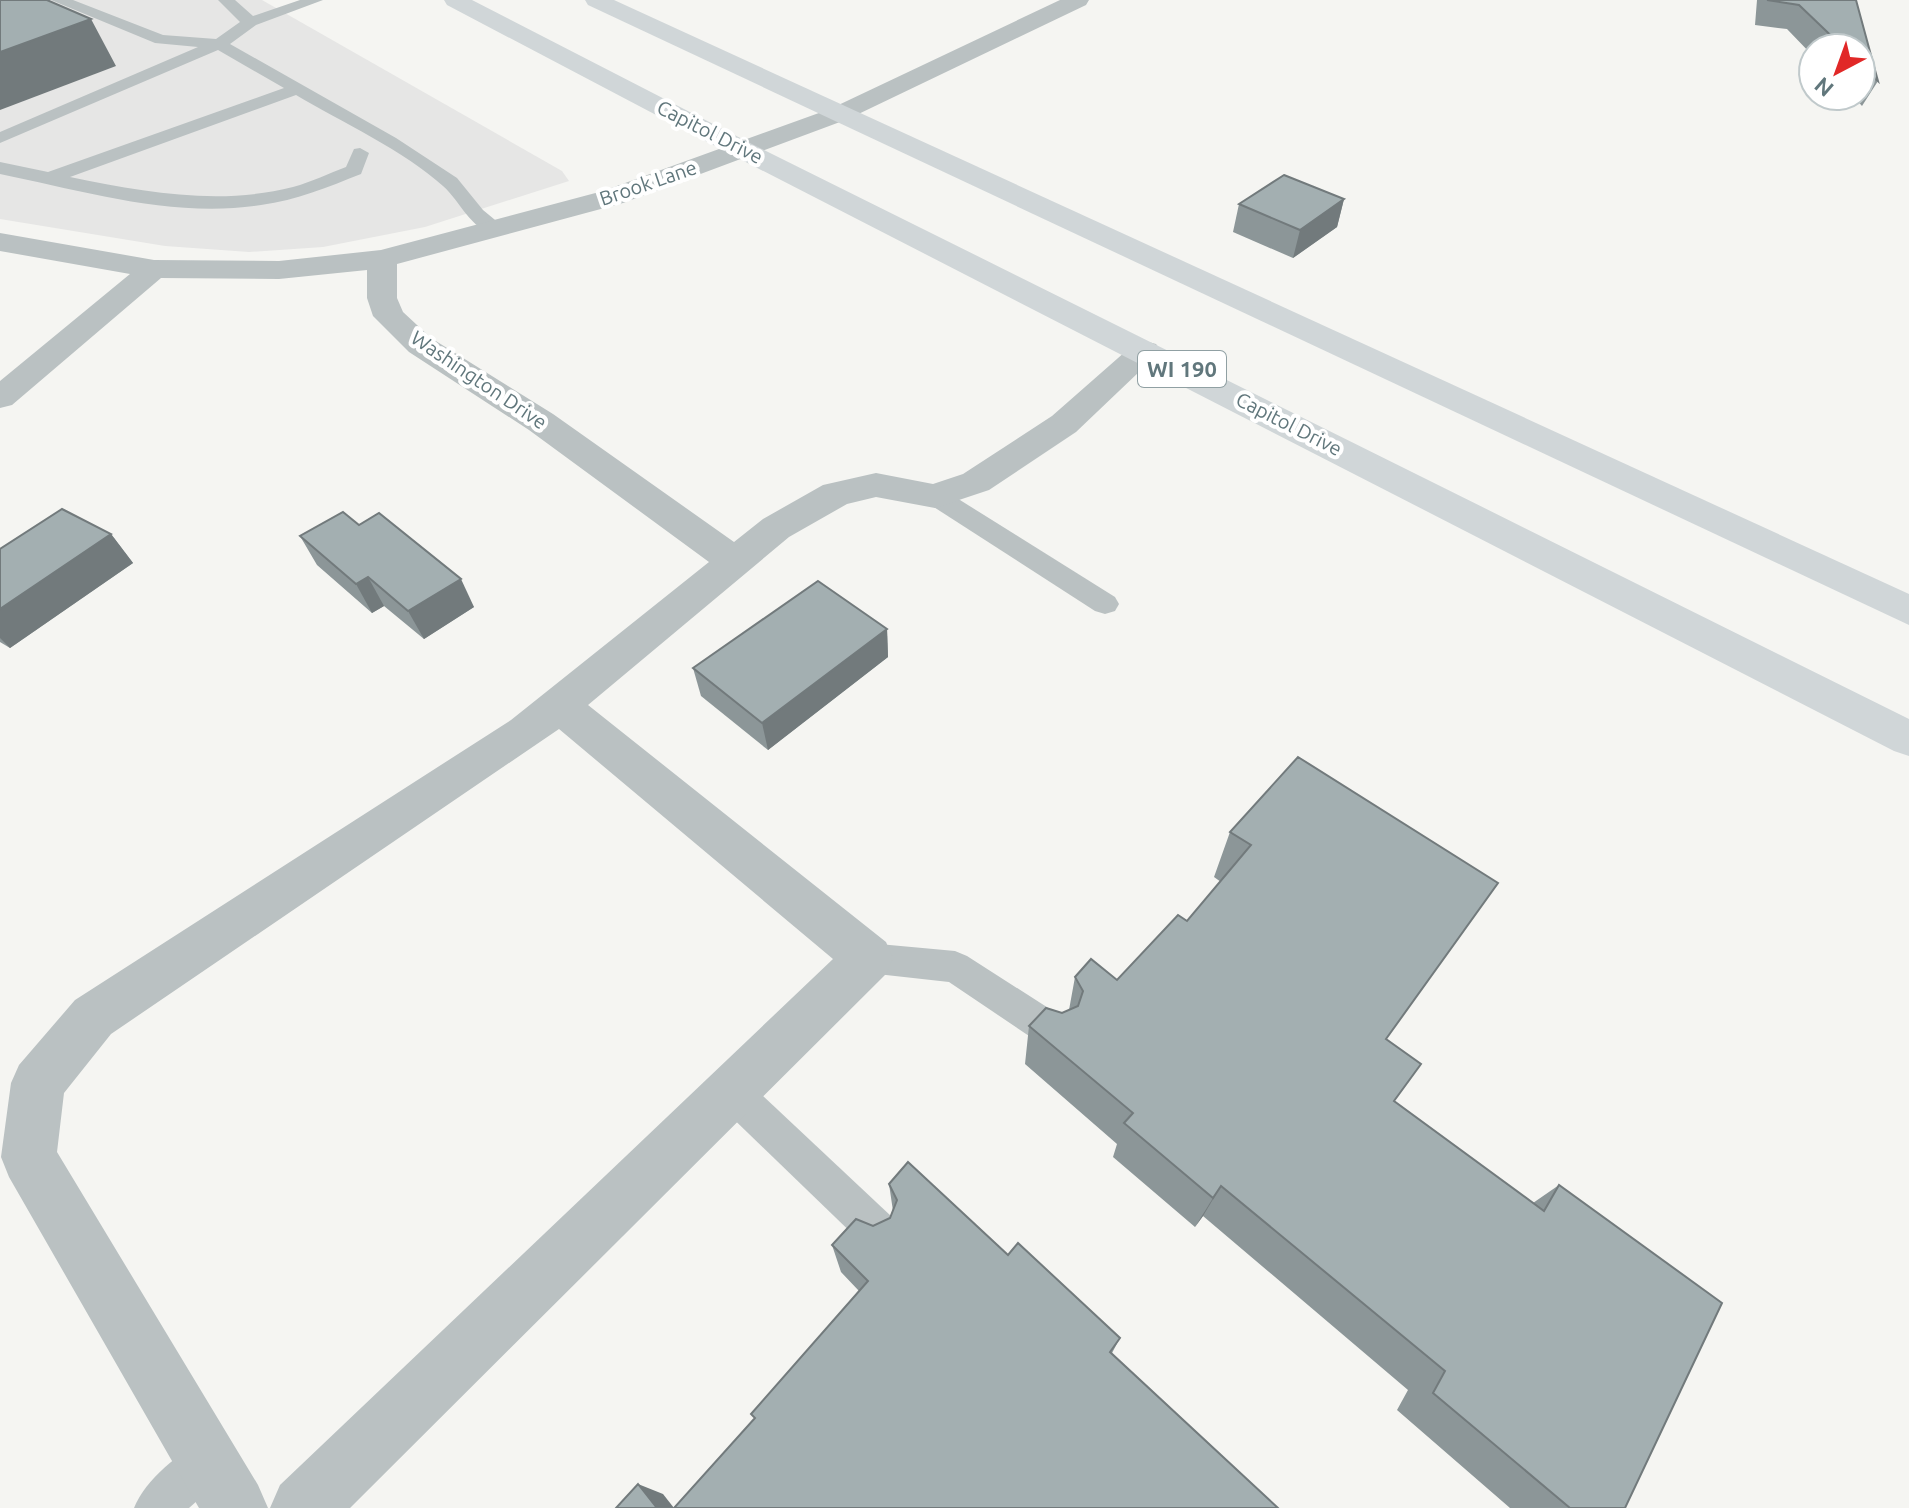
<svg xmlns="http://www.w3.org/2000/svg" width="1909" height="1508" font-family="Ubuntu,sans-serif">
<rect width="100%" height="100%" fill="#f5f5f2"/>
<polygon fill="#e6e6e5" points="0,0 262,0 562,171 569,181 425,227 323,247 249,252 165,246 0,219"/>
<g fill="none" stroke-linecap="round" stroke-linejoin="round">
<g fill="#bac1c2" fill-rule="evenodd">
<path d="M 51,0 L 73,0 L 163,35 L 216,39 L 240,22 L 218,0 L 235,0 L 253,16 L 300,0 L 323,0 L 256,25 L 230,44 L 396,138 L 457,178 L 483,210 L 506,229 L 496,235 C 470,229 461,202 443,186 C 406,152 340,121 296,95 L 70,177 C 144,192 219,206 293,187 C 312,182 329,173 346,167 L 354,149 L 360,148 L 369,153 L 361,174 C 328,187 297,200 261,205 C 174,219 84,191 0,174 L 0,162 L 48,172 L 284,88 L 218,50 L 0,143 L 0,132 L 198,47 L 155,43 Z"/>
<polygon points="935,488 944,490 1115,597 1119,604 1115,611 1105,614 1095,611 926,502 923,496 926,490"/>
<polygon points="868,943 955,951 967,956 1067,1020 1072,1032 1067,1044 1054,1049 1041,1044 949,982 868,973 856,969 851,958 856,947"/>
<polygon points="731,1073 744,1078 892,1217 898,1231 892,1245 878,1251 864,1245 718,1104 713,1091 718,1078"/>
<path d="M 208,1439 L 224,1445 L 230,1461 L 224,1477 L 189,1508 L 134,1508 C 145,1480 180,1451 208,1439 Z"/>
</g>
<polygon fill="#bac1c2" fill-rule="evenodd" points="1060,0 1089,0 1086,5 848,119 623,203 397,264 397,298 403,312 431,338 553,414 734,542 763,519 823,485 876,473 933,484 963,474 1052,416 1134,344 1145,341 1156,344 1161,351 1076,432 989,490 935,508 876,497 847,504 789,537 588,705 886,942 893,958 886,974 350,1508 270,1508 280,1485 833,959 559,729 111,1034 64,1093 57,1152 258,1485 268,1508 199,1508 9,1177 1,1157 11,1083 19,1065 75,1000 511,720 709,562 529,430 409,352 373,316 367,298 367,270 279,279 161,278 12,405 0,408 0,381 130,274 0,251 0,233 154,260 279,261 381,250 603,191 830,109"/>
<g fill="#d0d6d8" fill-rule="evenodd">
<polygon points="444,0 472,0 752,144 1909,719 1909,756 1894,751 734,156 447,5"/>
<polygon points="585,0 614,0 1909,594 1909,625 588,5"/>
</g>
</g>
<g fill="#8c9698">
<polygon points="1757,0 1856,0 1878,81 1862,106 1853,96 1861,96 1861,48 1813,48 1813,56 1787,29 1755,25"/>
<polygon points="1344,199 1337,227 1293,258 1233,232 1239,204"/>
<polygon points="359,525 474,607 424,639 384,606 372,613 317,565 300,536"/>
<polygon points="111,534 133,563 10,648 0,642 0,549"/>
<polygon points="887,629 888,657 768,750 701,696 693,668"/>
<polygon points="1298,757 1386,1039 1394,1101 1533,1203 1559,1185 1625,1508 1510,1508 1397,1410 1408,1390 1203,1216 1195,1227 1113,1157 1117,1144 1025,1064 1029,1026 1069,1010 1075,977 1117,980 1187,921 1221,882 1214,877 1230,832"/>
<polygon points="889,1184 1008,1255 1120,1338 1112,1353 755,1418 859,1291 841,1272 832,1245 890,1218 893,1211"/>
</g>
<g fill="#727a7c">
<polygon points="91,19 116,66 0,110 0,52"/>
<polygon points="1344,199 1337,227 1293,258 1300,230"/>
<polygon points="111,534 133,563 10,648 0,638 0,609"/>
<polygon points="368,577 384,606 372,613 356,584"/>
<polygon points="461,579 474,607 424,639 408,611"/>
<polygon points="887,629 888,657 768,750 762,723"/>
<polygon points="1221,1186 1203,1216 1195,1227 1213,1198"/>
<polygon points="638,1484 663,1494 674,1508 657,1508"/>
</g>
<g fill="#a3afb1" stroke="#727a7c" stroke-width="2">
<polygon points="0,0 47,0 91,19 0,52"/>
<polygon points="1767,0 1856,0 1878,81 1861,65 1861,48 1844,48 1799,5"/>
<polygon points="1284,175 1344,199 1300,230 1239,204"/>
<polygon points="62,509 111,534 0,609 0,549"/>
<polygon points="343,512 359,525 379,513 461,579 408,611 368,577 356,584 300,536"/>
<polygon points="818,581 887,629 762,723 693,668"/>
<polygon points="1298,757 1498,883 1386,1039 1421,1064 1394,1101 1544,1211 1559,1185 1722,1303 1625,1508 1570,1508 1433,1393 1445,1371 1221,1186 1213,1198 1124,1123 1133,1113 1029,1026 1046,1008 1062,1013 1078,1006 1083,991 1075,977 1091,959 1117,980 1178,915 1187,921 1251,845 1230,832"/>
<polygon points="908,1162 1008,1255 1018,1243 1120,1338 1110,1352 1278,1508 674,1508 755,1418 751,1414 868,1281 832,1245 856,1219 873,1226 890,1218 897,1200 889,1184"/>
<polygon points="638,1484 657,1508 616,1508"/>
</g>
<g text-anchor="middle" stroke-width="8" stroke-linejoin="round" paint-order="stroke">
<g font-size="20" fill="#61777c" stroke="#fff">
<text transform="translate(710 132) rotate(27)" y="7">Capitol Drive</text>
<text transform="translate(648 183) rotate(-19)" y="7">Brook Lane</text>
<text transform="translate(479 380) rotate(34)" y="7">Washington Drive</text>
<text transform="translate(1289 424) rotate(27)" y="7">Capitol Drive</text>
</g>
<rect fill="#fff" stroke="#90a0a3" stroke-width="2" x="1138" y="351" width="88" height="36" rx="6"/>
<g font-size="22" font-weight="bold" fill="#61777c">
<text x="1182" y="377">WI 190</text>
</g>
</g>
<g transform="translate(1837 72) rotate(221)"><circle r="38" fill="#ffffff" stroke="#c0c9cb" stroke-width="2"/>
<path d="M0-6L14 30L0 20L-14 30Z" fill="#e12827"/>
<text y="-12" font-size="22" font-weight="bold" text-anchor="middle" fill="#61777c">N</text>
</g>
</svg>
